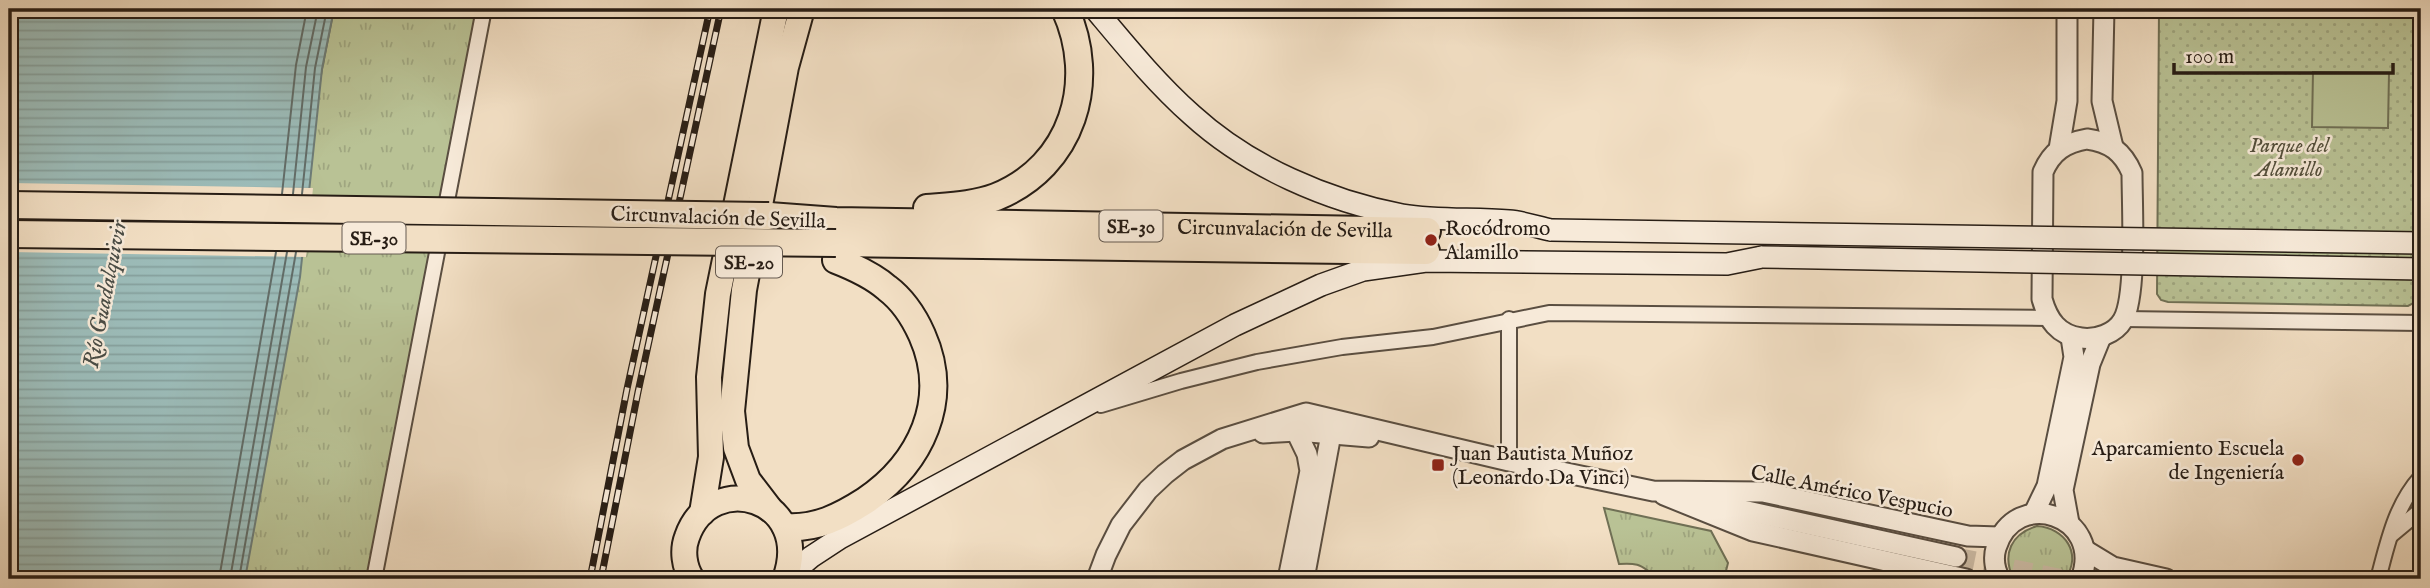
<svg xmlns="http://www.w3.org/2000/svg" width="2430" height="588" font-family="'IM FELL English',serif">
<defs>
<pattern id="grass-tufts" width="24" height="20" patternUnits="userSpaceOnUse" patternTransform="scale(1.75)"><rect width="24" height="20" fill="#b9c295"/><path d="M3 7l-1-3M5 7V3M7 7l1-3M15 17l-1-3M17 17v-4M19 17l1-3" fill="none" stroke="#9fa680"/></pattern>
<pattern id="park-dots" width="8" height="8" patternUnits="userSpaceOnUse" patternTransform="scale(1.75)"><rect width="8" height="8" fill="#b9c295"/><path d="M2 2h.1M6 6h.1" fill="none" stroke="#9fa680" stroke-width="1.8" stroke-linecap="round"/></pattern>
<pattern id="water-rules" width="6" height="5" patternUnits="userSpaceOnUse" patternTransform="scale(1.75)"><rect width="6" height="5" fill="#9cbcb9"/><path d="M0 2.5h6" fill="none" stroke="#86a19e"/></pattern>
</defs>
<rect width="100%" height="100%" fill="#f2dfc4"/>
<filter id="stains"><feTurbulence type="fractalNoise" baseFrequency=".00286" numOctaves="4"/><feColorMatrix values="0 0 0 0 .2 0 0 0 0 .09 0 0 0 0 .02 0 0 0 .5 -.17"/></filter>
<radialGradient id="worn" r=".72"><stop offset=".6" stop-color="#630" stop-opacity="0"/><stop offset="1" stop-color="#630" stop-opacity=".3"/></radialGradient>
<g fill="url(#grass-tufts)" stroke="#707055" stroke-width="2">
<polygon points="334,9 478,9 372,579 240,579 322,69"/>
<path d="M 1604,508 L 1711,531 L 1728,563 L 1724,579 C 1711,579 1669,582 1660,578 C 1641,569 1645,562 1619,564 Z"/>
<path d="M 2037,526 C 2065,528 2083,554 2065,579 L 2013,578 C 2002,554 2011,534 2037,526 Z"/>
</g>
<polygon fill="url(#park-dots)" stroke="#707055" stroke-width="2" points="2159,9 2421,9 2421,299 2408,306 2168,302 2161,300 2157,294"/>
<polygon fill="#b9c295" stroke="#707055" stroke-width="2" points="2313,72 2389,73 2388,128 2312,127"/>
<polygon fill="url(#water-rules)" stroke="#6d7c77" stroke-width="2" points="9,9 334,9 322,69 300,277 245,579 9,579"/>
<polygon fill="#f2dfc4" points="9,183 313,188 306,257 9,252"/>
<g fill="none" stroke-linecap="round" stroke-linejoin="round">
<g stroke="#626c67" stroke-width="2">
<polyline points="282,194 296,65 307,9"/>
<polyline points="293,194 306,67 318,9"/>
<polyline points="302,194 315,68 327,9"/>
<polyline points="219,579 276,252"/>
<polyline points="230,579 287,252"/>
<polyline points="239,579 296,252"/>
</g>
<polyline stroke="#c9b8a1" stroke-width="19" stroke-dasharray="19 10" stroke-linecap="butt" points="1956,557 2063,579"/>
<g stroke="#5a4e41" stroke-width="18">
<g id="minor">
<polyline points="2124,319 2421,323"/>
<polyline points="1101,405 1181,381 1257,362 1342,347 1433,337 1549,313 2048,318"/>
<polyline points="1509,461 1509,319"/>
<polyline points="2391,535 2421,510"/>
<polyline points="374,579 484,9"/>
<path d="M 2378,579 C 2388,542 2395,506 2421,477"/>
</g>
</g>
<g stroke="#5a4e41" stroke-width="23">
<g id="tertiary">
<polyline points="2104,9 2102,101 2113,147"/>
<path d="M 2087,139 C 2110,142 2123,152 2132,173 C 2132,204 2137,296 2123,320 C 2115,334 2096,340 2081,338 C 2058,335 2048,320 2042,299 L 2043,172 C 2052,151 2065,143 2087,139 Z"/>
<polyline points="2059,149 2067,101 2067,9"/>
<polyline points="1263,433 1297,431 1369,437"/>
<polyline points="1664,495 1753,531 1966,579"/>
<polyline points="1706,502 1956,557"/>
<polyline points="2034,513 2047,486 2074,357 2071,337"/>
<polyline points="2069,523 2063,490 2090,364 2101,337"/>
<polyline points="2085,550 2113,567 2166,579"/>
<polyline points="1097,579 1106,555 1121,525 1148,490 1165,474 1183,460 1222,439 1306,413 1509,461 1653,491 1763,492 1968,536 1999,537"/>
<polyline points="1288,579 1310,471 1307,454 1292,423"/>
<polyline points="1304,579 1331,434 1325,424"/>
<path d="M 2000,579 C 1995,570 1993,558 1996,548 C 2015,486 2105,515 2081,579"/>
</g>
</g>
<g stroke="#271d15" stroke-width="24">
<g id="secondary">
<path d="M 1095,9 C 1126,46 1156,83 1192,115 C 1249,167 1328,201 1402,215 C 1438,221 1474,218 1509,221 C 1523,222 1537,227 1551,230"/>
<polyline points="785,579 811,557 840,538 1235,325 1321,285 1363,270 1426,261 1727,264 1762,257"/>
</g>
</g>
<g stroke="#271d15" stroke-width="28">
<g id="trunk">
<polyline points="771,510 748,480 736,448 732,411 744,290 786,67 802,9"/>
<polyline points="702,513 711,457 709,377 718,294 776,9"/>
<path d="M 692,579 C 684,567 682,550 687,537 C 711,468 814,498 785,579"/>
</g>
</g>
<g stroke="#271d15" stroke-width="30">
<g id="motorway">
<path d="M 927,208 C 949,206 975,205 996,197 C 1073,166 1098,81 1065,9"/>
<path id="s1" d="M 769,216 L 836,221 L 1427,231"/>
<polyline points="836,243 1426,251"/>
<path d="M 786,527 C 816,529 840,517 865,501 C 921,463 951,400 922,335 C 914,317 903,300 887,288 C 872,275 854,267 836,260"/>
</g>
</g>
<use href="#minor" stroke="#f7ead9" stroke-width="14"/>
<use href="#tertiary" stroke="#f7ead9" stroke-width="19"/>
<use href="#secondary" stroke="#f7ead9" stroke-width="21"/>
<use href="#trunk" stroke="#f2dfc4" stroke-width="24"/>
<use href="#motorway" stroke="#f2dfc4" stroke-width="26"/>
<g stroke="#271d15" stroke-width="7">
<g id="rail">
<polyline points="590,579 627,389 710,9"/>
<polyline points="601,579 638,392 721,9"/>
</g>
</g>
<use href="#rail" stroke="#f7ead9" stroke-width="4.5" stroke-dasharray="13" stroke-linecap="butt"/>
<g stroke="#271d15" stroke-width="24" stroke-linecap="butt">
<g id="secondary-bridge">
<polyline points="1551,230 2421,243"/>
<polyline points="1762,257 2421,269"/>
</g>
</g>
<g stroke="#271d15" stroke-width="30" stroke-linecap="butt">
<g id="motorway-bridge">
<polyline points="9,205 769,216"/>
<polyline points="9,234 836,243"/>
</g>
</g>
<use href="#secondary-bridge" stroke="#f7ead9" stroke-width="21"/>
<use href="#motorway-bridge" stroke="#f2dfc4" stroke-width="26"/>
</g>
<g fill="#8f2418" stroke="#f7ead9" stroke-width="2.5">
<circle cx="1431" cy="240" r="7"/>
<circle cx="2298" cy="460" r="7"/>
<rect x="1431" y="458" width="14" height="14" rx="3.5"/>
</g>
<g text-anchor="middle" stroke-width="5" stroke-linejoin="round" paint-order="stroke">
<g fill="#f7ead9" stroke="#655a50" stroke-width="2">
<rect x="1099.5" y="210.5" width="63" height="31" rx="5"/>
<rect x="342.5" y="222.5" width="63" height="31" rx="5"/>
<rect x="716" y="246.5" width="66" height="31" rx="5"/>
</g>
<g font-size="19" font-weight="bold" fill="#271d15">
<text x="1131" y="233">SE-30</text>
<text x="374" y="245">SE-30</text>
<text x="749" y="269">SE-20</text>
</g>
<g font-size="21" font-style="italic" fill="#534f3b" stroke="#f7ead9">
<text x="2289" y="152">Parque del<tspan x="2289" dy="24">Alamillo</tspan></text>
</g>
<g font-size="21" fill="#271d15" stroke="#f7ead9">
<text transform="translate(718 217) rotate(2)" y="7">Circunvalación de Sevilla</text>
<text dy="7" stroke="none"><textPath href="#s1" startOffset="516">Circunvalación de Sevilla</textPath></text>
<text transform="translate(1852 491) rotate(11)" y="7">Calle Américo Vespucio</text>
</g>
<g font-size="21" fill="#271d15" stroke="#f7ead9" text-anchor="start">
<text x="1445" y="235">Rocódromo<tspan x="1445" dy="24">Alamillo</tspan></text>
<text x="2284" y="455" text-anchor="end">Aparcamiento Escuela<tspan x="2284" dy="24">de Ingeniería</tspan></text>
<text x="1452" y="460">Juan Bautista Muñoz<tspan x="1452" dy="24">(Leonardo Da Vinci)</tspan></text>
</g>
<g font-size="23" font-style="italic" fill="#4a4d46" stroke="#f7ead9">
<text transform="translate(104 294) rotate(-79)" y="8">Río Guadalquivir</text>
</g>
</g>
<rect width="2430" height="588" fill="none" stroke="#f2dfc4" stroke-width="35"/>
<rect x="10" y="10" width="2409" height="567" fill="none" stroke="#271d15" stroke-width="3.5"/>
<rect x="18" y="18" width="2395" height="553" fill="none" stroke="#271d15" stroke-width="2"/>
<path d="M2174 63v10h219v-10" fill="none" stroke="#271d15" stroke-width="3.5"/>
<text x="2185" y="63" font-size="21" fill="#271d15" stroke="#f7ead9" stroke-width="5" paint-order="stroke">100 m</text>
<rect width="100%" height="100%" filter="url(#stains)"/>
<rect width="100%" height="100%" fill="url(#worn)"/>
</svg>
